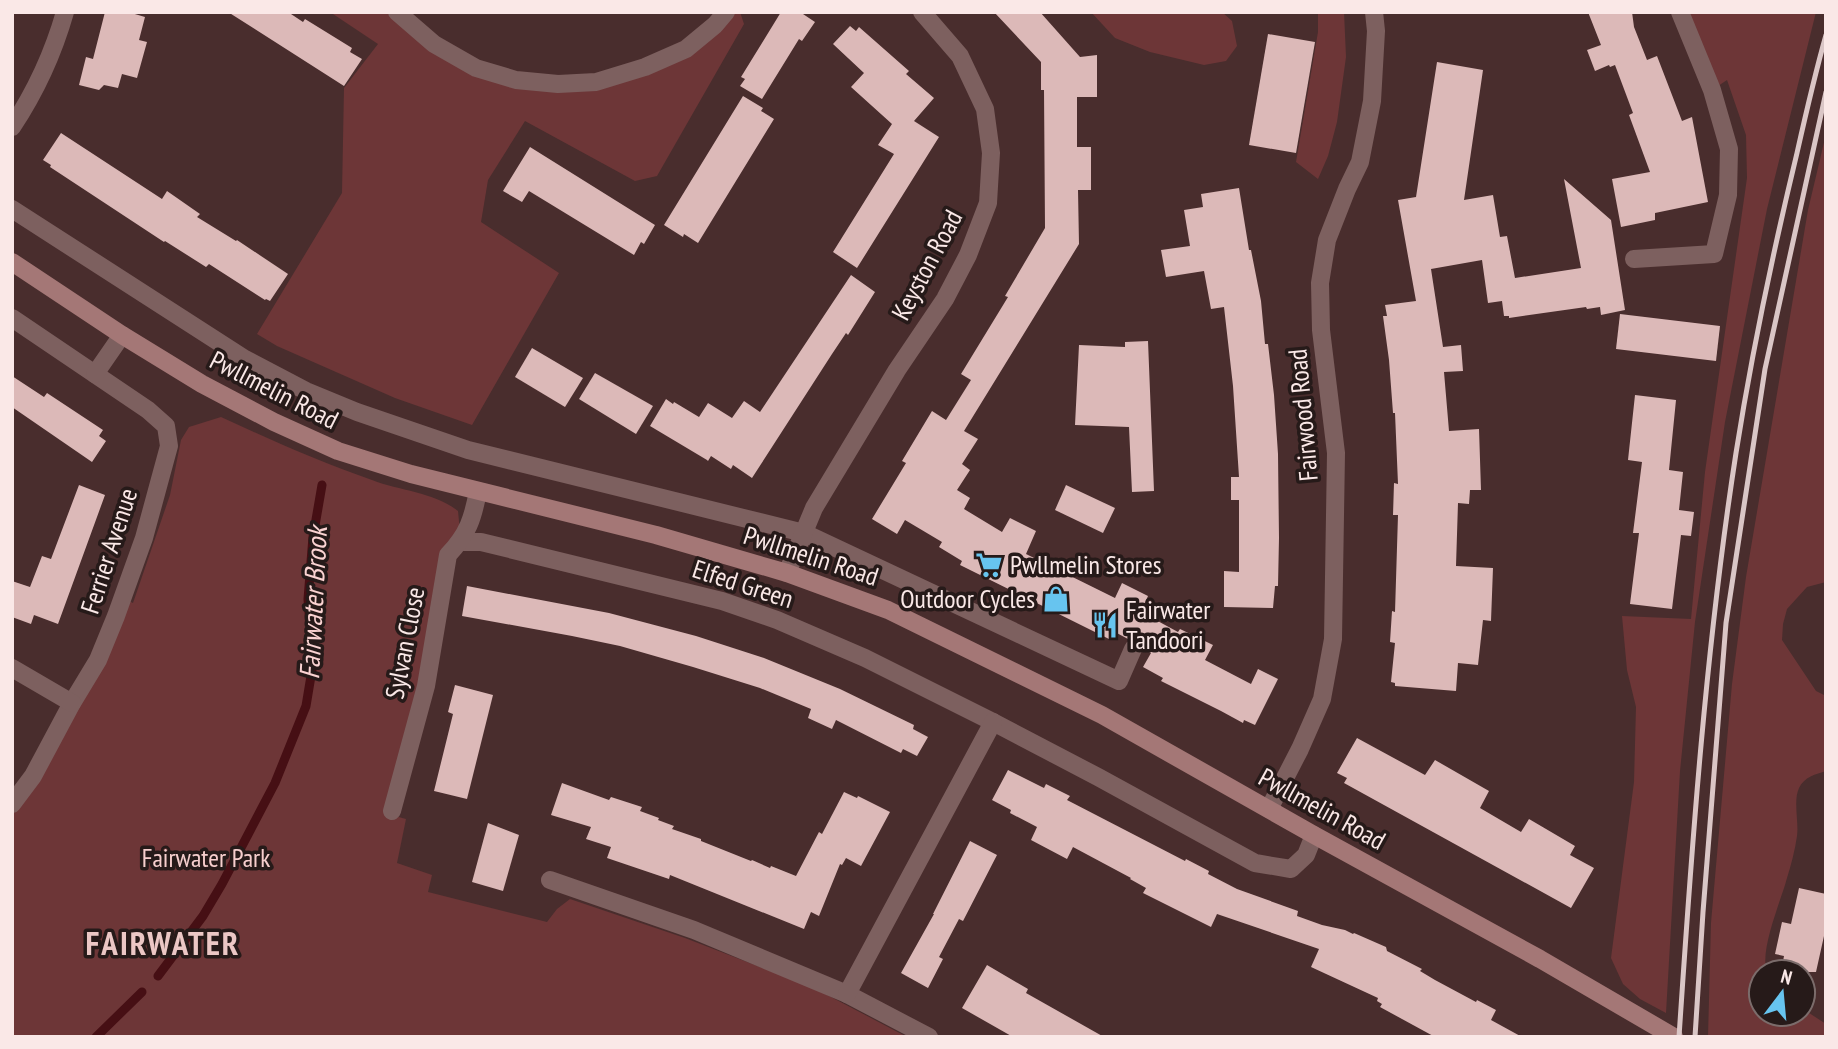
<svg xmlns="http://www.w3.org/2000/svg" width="1838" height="1049" font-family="'PT Sans Narrow',sans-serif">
<rect width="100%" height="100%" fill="#492d2d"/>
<g fill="#6d3637">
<polygon points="330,12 397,12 476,68 558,84 645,67 726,12 740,12 744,24 657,176 635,181 525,121 488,180 481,222 559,273 472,425 395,398 277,346 257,334 342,193 344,88 378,44"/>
<polygon points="1091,12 1222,12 1232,21 1237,46 1226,61 1204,65 1150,52 1115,38"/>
<polygon points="1318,12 1344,12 1346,57 1337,122 1328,156 1318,179 1296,162 1318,32"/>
<polygon points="1680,12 1816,12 1767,209 1725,422 1695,622 1680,771 1666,1013 1640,999 1623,984 1611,958 1634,782 1636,707 1627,670 1622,616 1691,619 1705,472 1747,178 1746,135 1727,80 1712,90"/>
<path d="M 1826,134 L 1826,582 L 1807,587 L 1787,609 L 1783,624 L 1782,640 L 1816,691 L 1826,696 L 1826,771 C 1816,774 1804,777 1799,788 C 1793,801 1799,822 1797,836 C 1795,850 1791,865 1787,878 C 1781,901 1759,951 1767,972 L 1761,972 L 1761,1014 L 1803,1014 L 1803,1009 L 1826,1024 L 1826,1037 L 1708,1037 L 1711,923 L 1732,684 L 1746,577 L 1808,210 Z"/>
<path d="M 221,417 C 271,440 320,462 372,480 C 400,491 434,492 458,511 L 461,542 L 448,555 L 391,815 L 406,819 L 397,863 L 432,875 L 428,892 L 547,922 L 557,909 L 570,899 L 685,938 L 814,988 L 907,1037 L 12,1037 L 12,804 L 123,598 L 133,603 L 170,495 L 181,440 L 189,427 Z"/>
</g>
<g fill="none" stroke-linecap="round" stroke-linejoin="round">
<g stroke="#460f14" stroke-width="9">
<polyline points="158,976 203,916 222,884 275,783 306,706 313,664 308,599 313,537 322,485"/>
<polyline points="96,1037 142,992"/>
</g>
</g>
<g fill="#dcb9b8">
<polygon points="105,12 128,12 145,17 139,40 147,42 137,78 122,74 118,88 104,85 99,90 79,85 86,57 93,59"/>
<polygon points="228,12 288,12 303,22 305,19 352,48 350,52 362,59 344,86"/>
<polygon points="781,12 800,12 815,22 802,41 799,39 762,99 740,86 745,79 741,77"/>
<polygon points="994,12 1040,12 1080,57 1097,55 1097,97 1077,97 1077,147 1091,147 1091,190 1078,190 1079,244 964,431 978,439 962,464 970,470 957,490 970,498 964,509 1002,532 1010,518 1036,531 1026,554 1115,598 1122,583 1148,596 1141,612 1178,632 1180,629 1213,645 1205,660 1251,684 1258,669 1278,679 1255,725 1244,720 1243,723 1221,711 1161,681 1163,678 1143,667 1151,653 1144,649 1142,643 1138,639 1132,638 1128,639 1113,631 1109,639 960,565 962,561 939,547 942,542 905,520 897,534 872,519 906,463 902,461 932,411 946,420 971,380 961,374 1008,297 1005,296 1045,228 1044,90 1041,90 1041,62"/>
<polygon points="1588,12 1632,12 1634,27 1647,60 1657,56 1682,121 1692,117 1708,202 1655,213 1655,220 1621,227 1612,179 1650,172 1629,115 1633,113 1615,65 1610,67 1609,65 1595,71 1587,50 1601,45"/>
<polygon points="850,26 856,31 859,27 909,71 906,74 934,98 914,121 939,137 857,268 833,252 894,154 878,145 892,124 851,87 864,73 833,44"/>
<polygon points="1268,34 1315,42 1296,153 1249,145"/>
<polygon points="1437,62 1483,70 1464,200 1493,195 1500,237 1507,236 1515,278 1581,268 1564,179 1611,220 1625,310 1601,315 1600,307 1587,309 1586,307 1509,318 1509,316 1504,316 1502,301 1488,303 1482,260 1431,269 1443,347 1461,345 1463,371 1444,372 1449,431 1479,429 1481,490 1470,490 1469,504 1458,503 1456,566 1493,568 1491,621 1483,620 1478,665 1458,663 1456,691 1395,686 1395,683 1391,682 1395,643 1390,642 1392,611 1395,612 1398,515 1393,515 1394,483 1398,484 1395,413 1393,413 1389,360 1383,316 1387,316 1385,305 1416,301 1398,200 1416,197"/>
<polygon points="743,96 763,108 761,111 774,119 698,243 684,234 683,237 664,225"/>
<polygon points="61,133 162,199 167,191 200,214 197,217 236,241 237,240 288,274 270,301 266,299 265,300 209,264 206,267 165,241 164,242 50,167 51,165 43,160"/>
<polygon points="530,147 655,225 644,244 641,242 634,255 529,191 522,202 503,191"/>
<polygon points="1239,188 1249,250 1251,250 1261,301 1265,344 1268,344 1274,395 1278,454 1279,538 1278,586 1275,586 1273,608 1224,607 1224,571 1239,572 1239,500 1231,500 1231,477 1239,477 1233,386 1224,307 1211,309 1204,271 1166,277 1161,250 1190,246 1184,210 1203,207 1201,194"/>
<polygon points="851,275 875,292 848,335 846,333 832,354 752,478 733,465 731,469 711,456 708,461 707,460 650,426 666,399 673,404 674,402 699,417 708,403 732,418 744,401 760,412"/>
<polygon points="1620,314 1720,326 1716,361 1616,349"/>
<polygon points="1148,341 1154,491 1132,492 1129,427 1075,425 1079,345 1125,347 1125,342"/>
<polygon points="532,348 583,378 565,407 515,377"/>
<polygon points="595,373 653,406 636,434 579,399"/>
<polygon points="12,376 44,397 47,393 103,430 99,436 106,441 92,462 12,407"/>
<polygon points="1635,395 1676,400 1669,470 1683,472 1679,510 1694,512 1691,536 1681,535 1672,609 1630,604 1639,533 1633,533 1642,462 1628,460"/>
<polygon points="79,485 105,495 58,624 34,615 31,624 12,617 12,581 30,587 42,556 51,559"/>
<polygon points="1066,485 1115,508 1103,533 1055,510"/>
<polygon points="467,586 609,613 696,636 764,658 840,689 914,725 913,729 928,737 917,756 903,749 901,753 836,720 832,729 808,718 811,709 760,688 693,667 620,646 572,636 462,616"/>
<polygon points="455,685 493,695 467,799 434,791 453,714 448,712"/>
<polygon points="1357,738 1425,775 1435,760 1489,791 1480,808 1521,832 1529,819 1575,846 1570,855 1594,868 1571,908 1344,783 1347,778 1337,773"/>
<polygon points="1008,770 1044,788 1046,784 1070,796 1067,800 1185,861 1186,859 1209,871 1208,874 1237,889 1298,911 1297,916 1322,925 1345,930 1353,934 1354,933 1386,947 1387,951 1422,969 1420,971 1435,980 1476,1002 1477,1000 1496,1010 1491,1020 1522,1037 1435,1037 1380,1007 1382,1004 1377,1001 1378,998 1311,967 1319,949 1217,914 1211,927 1143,893 1146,888 1130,879 1131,878 1073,847 1067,859 1031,840 1037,827 1010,813 1011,810 992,800"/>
<polygon points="562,783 609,800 611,797 642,807 640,811 659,818 658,820 674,826 672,829 701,839 701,841 751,861 752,860 770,868 771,866 796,876 819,832 822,834 844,792 857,798 858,796 890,812 861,866 846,858 842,865 840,864 819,916 811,912 804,929 670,875 669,879 607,858 611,847 586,839 591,827 551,815"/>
<polygon points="488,823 519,835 503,891 472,882"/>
<polygon points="970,841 997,855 963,921 959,919 939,957 943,959 928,988 901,973 934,914 933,914"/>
<polygon points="1799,888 1826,894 1826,927 1816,972 1781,972 1784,956 1775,954 1782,922 1791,924"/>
<polygon points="987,965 1028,989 1026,993 1104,1037 1013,1037 962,1008"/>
</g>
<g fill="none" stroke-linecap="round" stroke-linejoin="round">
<g stroke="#7d605f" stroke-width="18">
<polyline points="397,12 434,44 476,68 516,80 558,84 596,82 645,67 686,49 715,25 726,12"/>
<path d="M 12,127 C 36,91 53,54 65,12"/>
<polyline points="12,209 245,359 306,391 357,412 468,450 804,533 1119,681 1133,649"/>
<polyline points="1634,259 1714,254 1728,195 1729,149 1712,90 1680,12"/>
<polyline points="12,318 148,410 166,426 169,446 144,538 116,616 98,660 72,703 33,776 12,804"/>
<polyline points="95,374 122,335"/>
<polyline points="461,542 481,542 722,601 777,620 865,658 993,722 1098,777 1255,863 1291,869 1306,855 1314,835"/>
<polyline points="787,573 814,508 897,370 945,299 968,255 988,203 991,153 985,109 960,56 922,12"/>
<polyline points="12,668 72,703"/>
<polyline points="1269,809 1300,749 1322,699 1333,639 1336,453 1321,330 1320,283 1327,240 1347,189 1360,162 1372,101 1376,31 1374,12"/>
<path d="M 392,811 L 426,686 L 448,555 C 468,534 473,518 478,491"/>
<polyline points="550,880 694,930 847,994 929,1037"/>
<polyline points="847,994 993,722"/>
</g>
<polyline stroke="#a47776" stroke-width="18" points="12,262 122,335 202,384 274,422 338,451 411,474 656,535 787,573 888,610 1102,715 1314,835 1540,959 1674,1037"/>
<g stroke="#dac6c6" stroke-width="5">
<path d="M 1679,1037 C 1692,842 1706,646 1736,453 C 1752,352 1773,252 1797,153 C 1806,113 1815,74 1826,35"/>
<polyline points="1695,1037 1703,912 1726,623 1765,369 1826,92"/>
</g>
</g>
<defs>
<g id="supermarket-bare" transform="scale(2.1)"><path d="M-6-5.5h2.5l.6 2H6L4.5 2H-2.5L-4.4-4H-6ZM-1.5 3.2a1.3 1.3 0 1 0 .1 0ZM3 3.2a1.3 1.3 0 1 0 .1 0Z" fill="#67c4ef" stroke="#261a19" stroke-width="2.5" paint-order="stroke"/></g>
<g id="shop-bare" transform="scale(2.1)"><path d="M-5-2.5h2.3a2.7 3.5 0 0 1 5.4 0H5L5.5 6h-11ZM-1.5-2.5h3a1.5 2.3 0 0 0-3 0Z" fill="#67c4ef" stroke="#261a19" stroke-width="2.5" paint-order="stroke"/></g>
<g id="restaurant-bare" transform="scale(2.1)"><path d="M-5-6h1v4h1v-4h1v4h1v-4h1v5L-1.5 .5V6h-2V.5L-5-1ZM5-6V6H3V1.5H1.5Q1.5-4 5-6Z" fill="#67c4ef" stroke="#261a19" stroke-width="2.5" paint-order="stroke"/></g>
</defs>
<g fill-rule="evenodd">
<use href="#supermarket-bare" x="989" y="565"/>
<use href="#shop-bare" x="1056" y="599"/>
<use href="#restaurant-bare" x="1105" y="625"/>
</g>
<g text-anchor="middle" stroke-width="7" stroke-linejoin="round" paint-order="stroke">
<g font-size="26" fill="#fae8e7" stroke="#261a19">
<text transform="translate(927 265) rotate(-62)" y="9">Keyston Road</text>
<text transform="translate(274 390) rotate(27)" y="9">Pwllmelin Road</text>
<text transform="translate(1303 415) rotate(-95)" y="9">Fairwood Road</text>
<text transform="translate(109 551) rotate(-72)" y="9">Ferrier Avenue</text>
<text transform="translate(811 556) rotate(18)" y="9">Pwllmelin Road</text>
<text transform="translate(743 584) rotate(18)" y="9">Elfed Green</text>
<text transform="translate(405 643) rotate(-79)" y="9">Sylvan Close</text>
<text transform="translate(1322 809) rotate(29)" y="9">Pwllmelin Road</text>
</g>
<g font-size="26" fill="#fae8e7" stroke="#261a19" text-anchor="start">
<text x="1010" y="574">Pwllmelin Stores</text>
<text x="1035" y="608" text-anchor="end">Outdoor Cycles</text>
<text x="1126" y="619">Fairwater<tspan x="1126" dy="30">Tandoori</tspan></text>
</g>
<g font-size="26" fill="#f6cecd" stroke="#261a19">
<text x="206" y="867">Fairwater Park</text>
</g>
<g font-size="28" font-style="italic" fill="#fbd3d2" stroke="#261a19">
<text transform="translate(313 603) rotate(-87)" y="10">Fairwater Brook</text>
</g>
<g font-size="33" font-weight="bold" letter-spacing="2" fill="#ebc7c5" stroke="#261a19">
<text x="163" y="955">FAIRWATER</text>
</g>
</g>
<rect width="1838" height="1049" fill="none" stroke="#fae8e7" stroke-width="28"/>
<g transform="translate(1782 993) rotate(16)"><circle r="33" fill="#261a19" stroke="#7b6c6b" stroke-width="2"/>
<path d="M0-5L12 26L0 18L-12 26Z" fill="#67c4ef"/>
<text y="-10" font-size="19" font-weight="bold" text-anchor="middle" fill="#fae8e7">N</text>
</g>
</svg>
